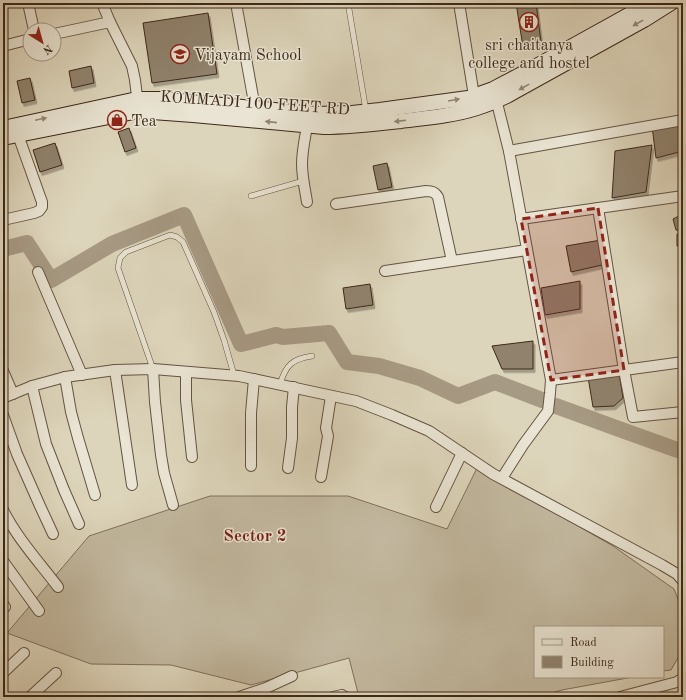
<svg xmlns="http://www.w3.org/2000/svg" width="686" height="700" font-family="'Old Standard TT',serif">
<defs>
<filter id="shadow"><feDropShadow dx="2" dy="3.5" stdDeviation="0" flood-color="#0004"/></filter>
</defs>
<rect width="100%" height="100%" fill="#ddd5bb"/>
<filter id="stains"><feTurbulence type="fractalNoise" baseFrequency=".005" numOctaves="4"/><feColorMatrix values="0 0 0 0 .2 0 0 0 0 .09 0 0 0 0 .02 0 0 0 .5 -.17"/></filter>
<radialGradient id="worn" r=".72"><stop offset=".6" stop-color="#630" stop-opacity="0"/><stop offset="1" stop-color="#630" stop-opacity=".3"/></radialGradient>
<polygon fill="#c2b89f" stroke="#80705c" points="477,468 613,546 674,589 683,612 683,649 671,670 663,671 663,627 535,627 535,677 633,677 562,690 538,697 359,697 349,658 251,685 171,665 91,664 7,633 89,536 210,496 348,496 447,529"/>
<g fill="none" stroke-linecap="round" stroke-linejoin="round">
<g stroke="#a79a84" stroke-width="16">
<polyline points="3,249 27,243 51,280 112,244 184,215 241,344 276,335 283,337 329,333 347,362 379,366 420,378 458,396 495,382 542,400"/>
<polyline points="556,406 619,429 683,452"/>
</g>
</g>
<g fill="#90826d" stroke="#3d2819" filter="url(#shadow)">
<polygon points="516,3 536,3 541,42 523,47"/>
<polygon points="208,13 217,74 152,83 143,23"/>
<polygon points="91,66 94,83 72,88 69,71"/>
<polygon points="30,78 35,100 22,103 17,81"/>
<polygon points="683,121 683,151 656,158 652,126"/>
<polygon points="129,128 136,148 125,152 118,132"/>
<polygon points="55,143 62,165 40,172 33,150"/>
<polygon points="652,145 646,192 612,198 615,151"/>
<polygon points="387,163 392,187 378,190 373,166"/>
<polygon points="683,214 683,230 676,230 673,219"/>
<polygon points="677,234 683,234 683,245 677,246"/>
<polygon points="601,240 602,265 571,272 566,246"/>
<polygon points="580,281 580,309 545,315 541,288"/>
<polygon points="370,284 373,305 346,309 343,288"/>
<polygon points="533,341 533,369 502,369 492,346"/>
<polygon points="619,373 623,398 614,406 593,407 588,377"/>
</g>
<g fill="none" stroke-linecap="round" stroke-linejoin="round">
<g stroke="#655342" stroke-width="6">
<g id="service">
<polyline points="348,3 366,111"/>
<polyline points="251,196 303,181"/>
<polyline points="153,369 118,268 120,258 126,252 170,235 177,237 183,242 214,312 224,340 234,375"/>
<path d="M 280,384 C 286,365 292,359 312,356"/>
</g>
</g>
<g stroke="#655342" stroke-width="12">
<g id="minor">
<polyline points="28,3 34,30"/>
<polyline points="102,3 110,22"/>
<polyline points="236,3 255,108"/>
<polyline points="459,3 474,96"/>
<polyline points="54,34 110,22 132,66 135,80 138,105"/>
<polyline points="3,46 30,39"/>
<polyline points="495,95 509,151 551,380 550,393 548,411 523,445 502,478"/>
<polyline points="509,151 683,120"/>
<path d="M 307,202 C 305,189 302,177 302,164 C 302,151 305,138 307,126"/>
<path d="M 336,204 L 426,191 C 432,191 435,192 438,197 L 452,261"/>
<polyline points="598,208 624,370 633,417 683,412"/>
<polyline points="521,219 683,196"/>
<polyline points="3,220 34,213 39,211 42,207 42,202 18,135"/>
<polyline points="385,271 527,250"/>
<polyline points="38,272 82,375"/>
<polyline points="153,369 155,402 161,455 164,473 173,505"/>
<polyline points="115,370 132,485"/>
<polyline points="3,371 13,394"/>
<polyline points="186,372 186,400 192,457"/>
<polyline points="65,377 71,412 78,438 95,495"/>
<polyline points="551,380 683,362"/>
<polyline points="32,386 46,444 64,490 79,524"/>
<polyline points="3,398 32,386 65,377 115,370 153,369 239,376 356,401 392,415 429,431 493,474 662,565 677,574 683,581"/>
<polyline points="3,415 17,454 40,506 53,534"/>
<polyline points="251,466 251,413 254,379"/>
<polyline points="288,468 292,438 292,407 294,387"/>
<polyline points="321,477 328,436 326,428 331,396"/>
<polyline points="436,507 462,453"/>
<path d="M 3,510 C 17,538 39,562 58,587"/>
<polyline points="3,561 39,611"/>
<polyline points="3,604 5,607"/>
<polyline points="3,673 24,653"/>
<polyline points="30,697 56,673"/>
<polyline points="239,697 266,688 292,676"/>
<polyline points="333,697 342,695 345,697"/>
<polyline points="620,697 677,682 683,678"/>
</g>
</g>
<g stroke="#3d2819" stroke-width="16">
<g id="secondary">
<polyline points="3,128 137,99 160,99 315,114 352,113 380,110 468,98 479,94 493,89 531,69 650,3"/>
<path d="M 3,138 L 139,111 L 193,115 L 324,127 C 350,127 375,124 401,121 C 426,118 452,116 477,108 C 490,104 502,99 514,92 L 644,20 L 671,3"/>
</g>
</g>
<use href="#service" stroke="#e9e4d3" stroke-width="5"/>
<use href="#minor" stroke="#e9e4d3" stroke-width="10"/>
<use href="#secondary" stroke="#e9e4d3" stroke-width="14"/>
</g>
<defs><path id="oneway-solid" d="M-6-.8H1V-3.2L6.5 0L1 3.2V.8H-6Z"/></defs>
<g fill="#938676">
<use href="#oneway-solid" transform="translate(638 23) rotate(151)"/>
<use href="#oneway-solid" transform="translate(524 87) rotate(151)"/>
<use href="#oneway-solid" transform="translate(454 100) rotate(-10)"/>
<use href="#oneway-solid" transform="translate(41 119) rotate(-12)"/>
<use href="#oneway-solid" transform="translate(400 121) rotate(173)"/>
<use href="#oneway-solid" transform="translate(271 122) rotate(-174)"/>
</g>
<path fill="#8f2418" fill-opacity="0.2" stroke="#8f2418" stroke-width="3" stroke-dasharray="8 5" stroke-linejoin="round" d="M 598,208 L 624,370 L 551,380 L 521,219 Z"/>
<defs>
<g id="building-ring" transform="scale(1)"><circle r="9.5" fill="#e9e4d3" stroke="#8f2418" stroke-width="1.5"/><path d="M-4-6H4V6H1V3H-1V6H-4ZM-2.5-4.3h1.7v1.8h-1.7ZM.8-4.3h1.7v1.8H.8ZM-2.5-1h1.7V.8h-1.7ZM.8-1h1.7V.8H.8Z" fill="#8f2418"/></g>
<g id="school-ring" transform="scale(1)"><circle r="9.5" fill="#e9e4d3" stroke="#8f2418" stroke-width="1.5"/><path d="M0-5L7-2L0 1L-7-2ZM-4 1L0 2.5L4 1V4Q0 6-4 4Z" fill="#8f2418"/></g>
<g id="shop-ring" transform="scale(1)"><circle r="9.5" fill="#e9e4d3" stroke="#8f2418" stroke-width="1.5"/><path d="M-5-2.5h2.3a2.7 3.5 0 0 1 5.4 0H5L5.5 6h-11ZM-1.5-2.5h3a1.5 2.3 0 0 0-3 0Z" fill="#8f2418"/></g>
</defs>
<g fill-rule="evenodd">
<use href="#building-ring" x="529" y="22"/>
<use href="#school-ring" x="180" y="54"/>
<use href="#shop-ring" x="117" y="120"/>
</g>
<g text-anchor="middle" stroke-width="3" stroke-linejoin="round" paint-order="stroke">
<g font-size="16" fill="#3d2819" stroke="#e9e4d3" text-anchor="start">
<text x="529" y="50" text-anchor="middle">sri chaitanya<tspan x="529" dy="18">college and hostel</tspan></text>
<text x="194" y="60">Vijayam School</text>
<text x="131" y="126">Tea</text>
</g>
<g font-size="16" fill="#3d2819" stroke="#e9e4d3">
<text transform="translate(255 102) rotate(4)" y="6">KOMMADI 100 FEET RD</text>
</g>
<g font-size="17" font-weight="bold" fill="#7a1f14" stroke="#e9e4d3">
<text x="255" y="541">Sector 2</text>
</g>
</g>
<rect width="686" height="700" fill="none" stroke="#ddd5bb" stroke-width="16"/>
<rect x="4" y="4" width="678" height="692" fill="none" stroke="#3d2819" stroke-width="2"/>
<rect x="8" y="8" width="670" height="684" fill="none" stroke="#3d2819"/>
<rect x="534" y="626" width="130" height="52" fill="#e9e4d3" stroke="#a49989"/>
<rect x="542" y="639" width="20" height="6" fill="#e9e4d3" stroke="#a49989"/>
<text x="570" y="646" font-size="12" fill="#3d2819">Road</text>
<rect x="542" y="656" width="20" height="12" fill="#90826d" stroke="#a49989"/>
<text x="570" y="666" font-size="12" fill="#3d2819">Building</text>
<g transform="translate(42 42) rotate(143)"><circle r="19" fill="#e9e4d3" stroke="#a49989"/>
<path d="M0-3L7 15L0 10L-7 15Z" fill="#8f2418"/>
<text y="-6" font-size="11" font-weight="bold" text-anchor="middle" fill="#3d2819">N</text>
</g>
<rect width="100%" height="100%" filter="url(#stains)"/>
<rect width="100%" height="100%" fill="url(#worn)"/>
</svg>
